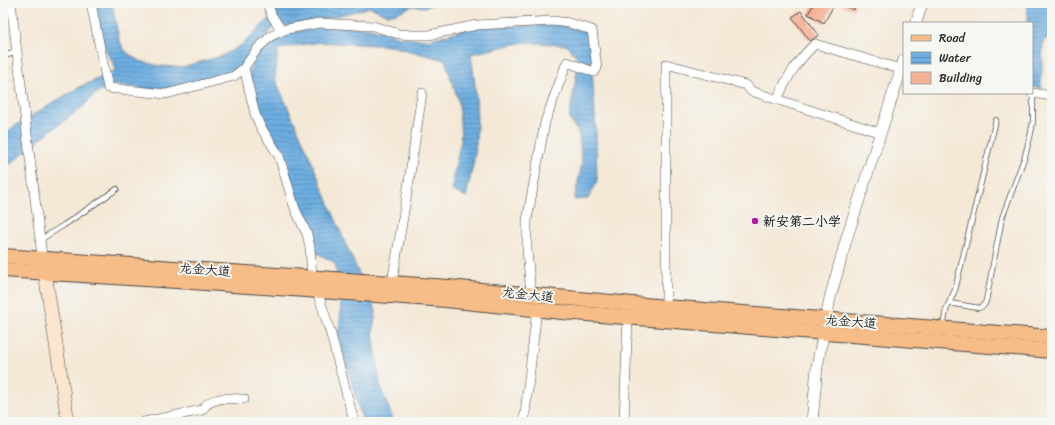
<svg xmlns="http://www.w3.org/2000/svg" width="1055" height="425" font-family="Sriracha,'LXGW WenKai TC',sans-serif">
<defs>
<pattern id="water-rules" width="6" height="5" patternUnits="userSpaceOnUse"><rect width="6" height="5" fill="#6daee1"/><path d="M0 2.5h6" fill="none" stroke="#5a8eb7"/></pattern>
</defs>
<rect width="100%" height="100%" fill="#f6f6f2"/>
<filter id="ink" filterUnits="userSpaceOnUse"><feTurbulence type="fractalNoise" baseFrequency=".025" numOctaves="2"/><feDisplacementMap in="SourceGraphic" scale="8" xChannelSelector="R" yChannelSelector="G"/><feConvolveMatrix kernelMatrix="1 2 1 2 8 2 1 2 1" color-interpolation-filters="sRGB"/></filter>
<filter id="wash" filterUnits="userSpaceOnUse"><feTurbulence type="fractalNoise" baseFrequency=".012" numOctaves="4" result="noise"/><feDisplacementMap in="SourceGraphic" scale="16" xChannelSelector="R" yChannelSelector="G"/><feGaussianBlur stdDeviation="0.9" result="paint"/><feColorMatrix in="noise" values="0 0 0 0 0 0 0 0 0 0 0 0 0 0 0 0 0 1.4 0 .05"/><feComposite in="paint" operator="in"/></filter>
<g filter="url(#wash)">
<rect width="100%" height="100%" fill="#f4e8d6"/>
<g fill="url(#water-rules)" stroke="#4c6c86">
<polygon points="94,3 112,3 119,40 125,51 139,61 160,66 182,67 222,56 243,44 267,21 271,18 276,25 235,72 164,91 113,85 95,94 83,107 41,138 3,170 3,136 13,127 79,87 109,74 115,70 115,67 104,47"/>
<polygon points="270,3 439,3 425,7 412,6 397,13 387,15 370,7 326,19 286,26 282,25"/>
<polygon points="1028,3 1052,3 1052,38 1047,39 1044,40 1043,43 1041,88 1032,87 1032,23 1027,23"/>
<path d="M 556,24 L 586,32 L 591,47 L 596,134 L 597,182 L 588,199 L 574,200 L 582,164 L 579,134 L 569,119 L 579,59 L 566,45 L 524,42 L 471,54 C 476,86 479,122 475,154 C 473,168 469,183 466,197 L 452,191 L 453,177 L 461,140 L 459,103 L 445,60 L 391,46 L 320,42 L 278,49 L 275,79 L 304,143 L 347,247 L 376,311 L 373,332 L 380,385 L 394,422 L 363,422 L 338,336 L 341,312 L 335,263 L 315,252 L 284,157 L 259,116 L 249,72 L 258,53 L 270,41 L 289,33 L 327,25 L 370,28 L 400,37 L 428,40 L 473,27 Z"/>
</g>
<g id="blocks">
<g fill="#f5b198">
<polygon points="814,3 835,3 824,23 808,14"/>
<polygon points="837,3 856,3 854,10"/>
<polygon points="801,11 819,35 810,41 792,17"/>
</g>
</g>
</g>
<g filter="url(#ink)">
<use href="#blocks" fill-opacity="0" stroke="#494745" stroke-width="1"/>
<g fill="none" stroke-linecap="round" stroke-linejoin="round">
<g stroke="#494745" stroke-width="6">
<g id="service">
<polyline points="3,56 18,52"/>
<polyline points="40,240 64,225 117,189"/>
<polyline points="949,303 979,308 984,305 986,301 1002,218 1025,156 1031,133 1033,121 1033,93"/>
<polyline points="943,327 946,310 955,290 996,120"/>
</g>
</g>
<g stroke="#494745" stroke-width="10">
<g id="minor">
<polyline points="11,3 43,264"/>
<polyline points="91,3 108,88 166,94 234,76 243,69 258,48 271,36 287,29 319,23 373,26 399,34 412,35 429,35 477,25 553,21 569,23 592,30 597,68 594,72 567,62 545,122 530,204 527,220 527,250 531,295"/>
<polyline points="267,3 272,16 282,31"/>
<polyline points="244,68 255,114 260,126 279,156 295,209 307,234 310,247 312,277"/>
<polyline points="1032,93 1052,96"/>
<path d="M 777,100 C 787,77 797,61 815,44 L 904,70"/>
<polyline points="392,283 409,181 422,93"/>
<polyline points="317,291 330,331 354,422"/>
<polyline points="666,307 666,64 746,85 751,91 881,133"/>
<path d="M 144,422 L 202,410 C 211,395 229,399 244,399"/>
<polyline points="524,422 537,309"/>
<polyline points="624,422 628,317"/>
</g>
</g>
<g stroke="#494745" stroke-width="12">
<g id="tertiary">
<polyline points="916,23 922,3"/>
<polyline points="812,422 817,367 830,298 847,237 904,60"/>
</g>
</g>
<g stroke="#494745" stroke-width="14">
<polyline id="secondary" points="45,273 68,422"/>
</g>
<g stroke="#494745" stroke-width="16">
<g id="primary">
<polyline points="3,256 448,287 666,307 1052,337"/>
<polyline points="3,270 192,282 446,300 562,312 1052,351"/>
</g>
</g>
<use href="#service" stroke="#fff" stroke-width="4.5"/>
<use href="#minor" stroke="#fff" stroke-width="9"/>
<use href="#tertiary" stroke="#fff" stroke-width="11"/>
<use href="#secondary" stroke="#fce5cf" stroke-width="13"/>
<use href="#primary" stroke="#f7bd88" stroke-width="14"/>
</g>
</g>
<circle fill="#b5179e" stroke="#f6f6f2" stroke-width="1.5" cx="755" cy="221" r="4"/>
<g text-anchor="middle" stroke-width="4" stroke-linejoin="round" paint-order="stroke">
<g font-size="13" font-weight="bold" fill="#2b2b2b" stroke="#f6f6f2" text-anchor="start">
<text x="763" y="226">新安第二小学</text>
</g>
<g font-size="13" fill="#2b2b2b" stroke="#f6f6f2">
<text transform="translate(205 269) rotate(4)" y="5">龙金大道</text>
<text transform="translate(528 294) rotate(6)" y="5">龙金大道</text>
<text transform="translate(851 321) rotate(4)" y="5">龙金大道</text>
</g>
</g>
<rect width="1055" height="425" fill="none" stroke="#f6f6f2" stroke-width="16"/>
<rect x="903" y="22" width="130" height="72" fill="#f6f6f2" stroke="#a5a5a2"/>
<rect x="911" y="35" width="20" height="6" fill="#f7bd88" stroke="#a5a5a2"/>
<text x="939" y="42" font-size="12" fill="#2b2b2b">Road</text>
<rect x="911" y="52" width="20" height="12" fill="url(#water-rules)" stroke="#a5a5a2"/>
<text x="939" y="62" font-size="12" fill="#2b2b2b">Water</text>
<rect x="911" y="72" width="20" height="12" fill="#f5b198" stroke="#a5a5a2"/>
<text x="939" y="82" font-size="12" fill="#2b2b2b">Building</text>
</svg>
